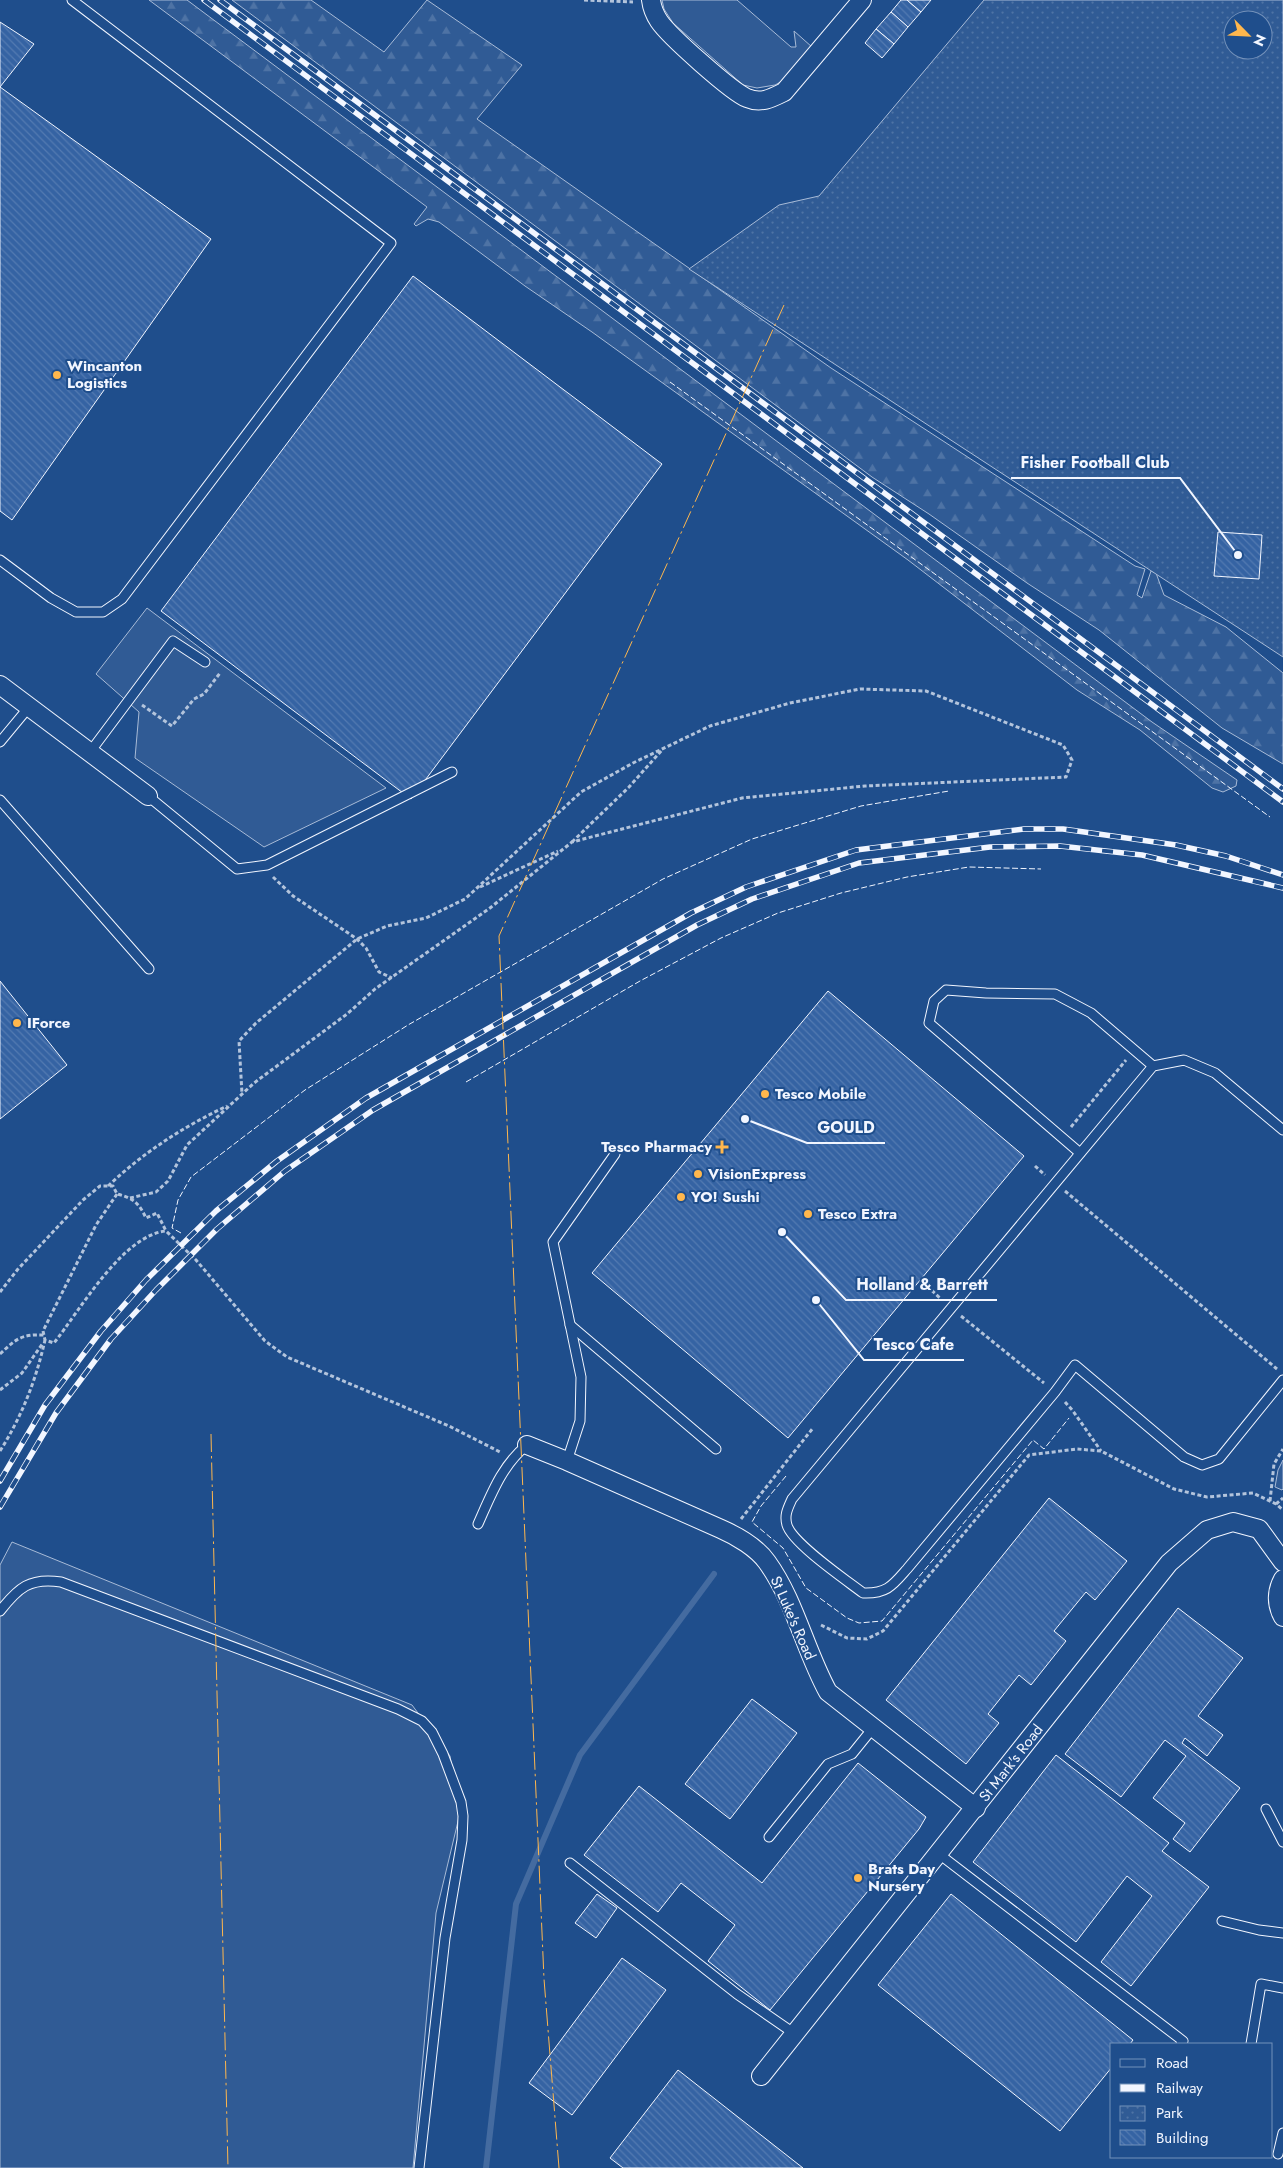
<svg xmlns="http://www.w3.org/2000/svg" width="1283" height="2168" font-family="Jost,sans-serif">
<defs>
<pattern id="forest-firs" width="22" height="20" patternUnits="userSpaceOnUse" patternTransform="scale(1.25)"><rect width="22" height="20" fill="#305b95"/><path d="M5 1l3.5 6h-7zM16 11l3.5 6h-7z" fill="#4e73a5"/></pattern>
<pattern id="park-dots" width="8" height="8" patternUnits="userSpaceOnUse" patternTransform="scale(1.25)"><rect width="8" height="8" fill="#305b95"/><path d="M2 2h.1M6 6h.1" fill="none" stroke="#4e73a5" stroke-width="1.8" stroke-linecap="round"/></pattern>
<pattern id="building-back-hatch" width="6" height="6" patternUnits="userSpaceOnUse" patternTransform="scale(1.25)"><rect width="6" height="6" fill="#3563a3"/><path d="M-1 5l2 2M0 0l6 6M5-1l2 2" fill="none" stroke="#537ab1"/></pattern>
</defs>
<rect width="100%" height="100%" fill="#1f4e8c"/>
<g fill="#305b95" stroke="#a8bbd7">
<polygon points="662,0 737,0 791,47 796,47 794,31 812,47 786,79 775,85 757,88 743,85 673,23 664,9"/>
<polygon points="147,608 386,788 264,847 135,758 139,712 96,674"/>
<polygon points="1283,1460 1283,1489 1282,1490 1275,1487 1278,1470"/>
<polygon points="12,1542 412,1705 450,1756 460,1813 436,1913 413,2168 0,2168 0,1565"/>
</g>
<g fill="url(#forest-firs)" stroke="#a8bbd7">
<polygon points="149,0 187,0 1152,722 1237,780 1236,786 1223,792 1212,788 1140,730 1077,690 908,560 592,332 525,286 439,222 428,219 416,226 414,224 427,207"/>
<polygon points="232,0 311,0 384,52 427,0 522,65 477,119 831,368 1135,566 1145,569 1137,595 1142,598 1151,571 1156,573 1164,595 1226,627 1283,673 1283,764 1222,728 1099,630 1027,583 929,514 872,477"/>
</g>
<path fill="url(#park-dots)" stroke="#a8bbd7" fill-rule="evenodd" d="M 984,0 L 1283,0 L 1283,657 L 689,269 L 779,205 L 819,196 ZM 1233,20 L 1263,20 L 1263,50 L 1233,50 Z"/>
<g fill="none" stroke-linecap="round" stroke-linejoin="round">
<polyline stroke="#446ba0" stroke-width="6" points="486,2168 516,1904 580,1755 714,1574"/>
</g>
<g fill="url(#building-back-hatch)" stroke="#f2f6ff">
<polygon points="901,0 907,0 921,12 908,27 891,12"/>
<polygon points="907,0 931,0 921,12"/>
<polygon points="891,12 908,27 894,44 876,29"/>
<polygon points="0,22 34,44 0,87 211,239 12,520 0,511"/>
<polygon points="876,29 894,44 882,58 865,43"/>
<polygon points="413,276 662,464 411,799 161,611"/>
<polygon points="1218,532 1262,535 1259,579 1214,576"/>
<polygon points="0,981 67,1065 0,1119"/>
<polygon points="828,991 1024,1156 788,1438 592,1273"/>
<polygon points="1049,1498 1127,1561 1095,1600 1086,1592 1054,1631 1066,1641 1031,1685 1019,1675 988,1714 999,1723 966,1764 886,1700"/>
<polygon points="1178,1608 1243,1658 1198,1716 1223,1735 1207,1756 1185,1738 1182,1743 1240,1788 1190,1852 1173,1839 1185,1823 1153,1798 1186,1756 1165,1740 1121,1797 1065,1754"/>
<polygon points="752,1699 797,1733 730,1819 685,1784"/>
<polygon points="1056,1755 1169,1843 1162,1851 1209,1887 1131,1986 1101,1962 1152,1896 1127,1876 1076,1942 973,1862"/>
<polygon points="858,1763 926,1817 919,1829 770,2010 708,1961 735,1925 681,1883 658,1912 584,1855 639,1786 762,1883"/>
<polygon points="597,1894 617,1908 596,1938 575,1923"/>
<polygon points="951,1894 1133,2040 1130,2044 1112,2044 1112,2067 1060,2131 878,1985"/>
<polygon points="622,1958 666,1990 572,2115 529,2083"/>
<polygon points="678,2070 803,2168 623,2168 610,2158"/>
</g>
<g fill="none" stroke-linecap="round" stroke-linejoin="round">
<g stroke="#f2f6ff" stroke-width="11">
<g id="lane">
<polyline points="0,560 51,598 76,612 103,612 122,599 391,243 72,0"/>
<polyline points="0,742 29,707"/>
<polyline points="90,752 173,641 205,662"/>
<polyline points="148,796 237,869 267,865 452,772"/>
<polyline points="0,800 149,969"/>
<path d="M 1283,1130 L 1215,1073 L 1184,1060 L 1153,1066 L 792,1499 C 788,1508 784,1515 787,1525 C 792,1543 846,1580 863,1593 C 887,1594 893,1585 907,1569 L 1055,1392 L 1075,1365 L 1184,1457 L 1202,1465 L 1219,1459 L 1283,1380"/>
<polyline points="1080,1153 929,1023 934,1001 946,990 986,993 1055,994 1091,1013 1153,1066"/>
<polyline points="570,1325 716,1449"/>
<polyline points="567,1461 580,1421 581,1377 553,1242 615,1154"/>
<path d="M 478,1524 C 491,1495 502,1465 527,1445"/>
<path d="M 0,1611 C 18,1588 30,1577 61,1582 L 398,1709 L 422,1721 L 432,1732 L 443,1754 L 461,1802 L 463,1816 L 462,1840 L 445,1938 L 419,2168"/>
<polyline points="1266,1809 1283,1842"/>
<polyline points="769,1837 828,1764 852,1754 873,1728"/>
<polyline points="939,1854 1183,2041 1181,2044"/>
<polyline points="570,1863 737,1994 795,2034"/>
<polyline points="1222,1921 1259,1930 1283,1933"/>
<polyline points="1251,2044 1261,1984 1283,1988"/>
<polyline points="1278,2154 1283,2133"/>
</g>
</g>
<g stroke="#f2f6ff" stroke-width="20">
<g id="street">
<path d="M 651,0 C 652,8 655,15 659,21 C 669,36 732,92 747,98 C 761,104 772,98 784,92 L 862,0"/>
<polyline points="0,685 148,796"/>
<path d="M 527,1445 L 567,1461 L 721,1529 C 737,1536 757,1548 767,1562 C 795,1601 805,1650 828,1692 L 976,1808"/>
<path d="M 1283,1579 C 1276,1592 1276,1604 1283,1617"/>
<polyline points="761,2076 1169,1563 1207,1530 1233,1522 1259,1529 1283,1562"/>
</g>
</g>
<g stroke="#b3c4dc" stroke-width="3" stroke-dasharray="4 2.5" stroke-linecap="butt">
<polyline points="584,0 633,2"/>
<polyline points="142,705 172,726 194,699 204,694 220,673"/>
<polyline points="572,842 629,787 662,750"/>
<polyline points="273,877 293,896 357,939 366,948 379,972 392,978"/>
<polyline points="480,887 558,851"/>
<polyline points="1071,1127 1126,1060"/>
<polyline points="1035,1166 1045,1175"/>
<path d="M 108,1186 C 144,1152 183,1127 227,1106"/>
<polyline points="1065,1191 1277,1369"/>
<path d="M 117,1194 L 96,1225 L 43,1331 L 45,1340 L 54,1343 C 80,1310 123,1235 166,1231 L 196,1260 L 265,1341 L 287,1357 L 449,1426 L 500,1452"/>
<polyline points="130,1198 156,1192 168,1181 187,1145 254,1083 347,1014 375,989 490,908 572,842 742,798 865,786 1066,777 1072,760 1063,745 926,691 860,689 790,703 710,726 633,763 581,792 465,899 426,918 387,926 357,939 256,1023 239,1041 242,1094"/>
<polyline points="927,1286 941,1299"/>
<path d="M 0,1292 L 18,1269 L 83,1200 L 100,1186 L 113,1186 L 117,1194 C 133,1198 139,1203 146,1218 L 157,1213 L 166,1231"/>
<polyline points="961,1316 1044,1383"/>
<path d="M 0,1354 C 16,1339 21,1334 44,1335"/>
<polyline points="0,1390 22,1373 43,1343"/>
<polyline points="1065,1402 1073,1411 1101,1451"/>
<path d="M 0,1451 C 22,1416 36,1380 45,1340"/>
<polyline points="1270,1501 1274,1464 1283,1449"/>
<polyline points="1276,1504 1283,1498"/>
<polyline points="741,1519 813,1428"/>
<polyline points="821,1625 847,1638 867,1639 883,1631 1029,1455 1077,1449 1101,1451 1174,1489 1207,1497 1253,1493 1276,1504 1283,1510"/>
</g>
<use href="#lane" stroke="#1f4e8c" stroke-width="9"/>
<use href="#street" stroke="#1f4e8c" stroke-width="18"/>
<g stroke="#f2f6ff" stroke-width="5.5">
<g id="rail">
<polyline points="204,0 1283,802"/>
<polyline points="220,0 1283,789"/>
<polyline points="0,1481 45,1405 101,1331 146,1280 216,1211 277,1161 366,1098 691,913 746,887 856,850 1024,829 1063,829 1176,845 1226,856 1283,875"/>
<polyline points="0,1507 56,1413 111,1339 156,1290 217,1229 285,1171 373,1110 697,925 752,899 859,863 990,847 1060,846 1142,855 1283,888"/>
</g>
</g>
<use href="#rail" stroke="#1f4e8c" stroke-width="4" stroke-dasharray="11" stroke-linecap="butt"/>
<g stroke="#f2f6ff" stroke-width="1" stroke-dasharray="6 2.5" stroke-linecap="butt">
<polyline points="670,382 1270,817"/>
<polyline points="466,1082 640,981 721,938 778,913 841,893 907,877 969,867 1041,869"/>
<polyline points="181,1233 172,1228 178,1200 191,1177 305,1090 408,1025 663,879 752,839 861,806 949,791"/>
<polyline points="786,1476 761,1506 752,1522 783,1548 806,1588 847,1618 859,1623 882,1621 1033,1440 1044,1449 1069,1418"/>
</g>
<g stroke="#ffb74d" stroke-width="1" stroke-dasharray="18 4 2.5 4" stroke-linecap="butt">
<polyline points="211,1434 228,2168"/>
<polyline points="559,2168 544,1979 499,936 784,305"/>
</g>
</g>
<g fill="#ffb74d" stroke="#1f4e8c" stroke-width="2">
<circle cx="57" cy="375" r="5"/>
<circle cx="17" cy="1023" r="5"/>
<circle cx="765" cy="1094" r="5"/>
<path d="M719.5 1139.5h5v5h5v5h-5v5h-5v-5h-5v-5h5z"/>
<circle cx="698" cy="1174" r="5"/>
<circle cx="681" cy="1197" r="5"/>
<circle cx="808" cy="1214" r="5"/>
<circle cx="858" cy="1878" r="5"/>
</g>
<g text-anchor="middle" stroke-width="4" stroke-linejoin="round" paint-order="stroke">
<g font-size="15" font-weight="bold" fill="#f2f6ff" stroke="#1f4e8c" text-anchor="start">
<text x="67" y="371">Wincanton<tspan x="67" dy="17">Logistics</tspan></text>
<text x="27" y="1028">IForce</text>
<text x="775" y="1099">Tesco Mobile</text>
<text x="712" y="1152" text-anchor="end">Tesco Pharmacy</text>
<text x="708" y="1179">VisionExpress</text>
<text x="691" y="1202">YO! Sushi</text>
<text x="818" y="1219">Tesco Extra</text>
<text x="868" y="1874">Brats Day<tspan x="868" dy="17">Nursery</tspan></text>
</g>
<g font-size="15" fill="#f2f6ff" stroke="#1f4e8c">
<text transform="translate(793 1618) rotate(66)" y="5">St Luke's Road</text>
<text transform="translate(1011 1763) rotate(-52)" y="5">St Mark's Road</text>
</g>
</g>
<path fill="none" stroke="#f2f6ff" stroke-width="2" d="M1238 555L1180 478H1011M745 1119L807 1143H885M782 1232L846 1300H997M816 1300L864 1360H964"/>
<g fill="#f2f6ff" stroke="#1f4e8c" stroke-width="2">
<circle cx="1238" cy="555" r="5"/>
<circle cx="745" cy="1119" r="5"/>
<circle cx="782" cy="1232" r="5"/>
<circle cx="816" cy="1300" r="5"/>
</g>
<g font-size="16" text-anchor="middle" font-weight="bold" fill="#f2f6ff" stroke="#1f4e8c" stroke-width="4" stroke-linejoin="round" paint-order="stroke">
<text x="1095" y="468">Fisher Football Club</text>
<text x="846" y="1133">GOULD</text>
<text x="922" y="1290">Holland &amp; Barrett</text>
<text x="914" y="1350">Tesco Cafe</text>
</g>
<rect x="1110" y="2043" width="162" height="115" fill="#1f4e8c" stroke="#7391ba"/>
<rect x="1120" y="2059" width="25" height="8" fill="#1f4e8c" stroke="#7391ba"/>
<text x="1156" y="2068" font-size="15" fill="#f2f6ff">Road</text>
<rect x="1120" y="2084" width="25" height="8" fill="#f2f6ff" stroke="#7391ba"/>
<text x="1156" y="2093" font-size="15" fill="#f2f6ff">Railway</text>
<rect x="1120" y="2106" width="25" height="15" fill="url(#park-dots)" stroke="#7391ba"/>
<text x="1156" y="2118" font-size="15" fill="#f2f6ff">Park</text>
<rect x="1120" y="2130" width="25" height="15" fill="url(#building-back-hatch)" stroke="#7391ba"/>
<text x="1156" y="2143" font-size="15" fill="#f2f6ff">Building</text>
<g transform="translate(1248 35) rotate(114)"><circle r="24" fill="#1f4e8c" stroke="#7391ba"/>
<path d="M0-4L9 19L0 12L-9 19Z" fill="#ffb74d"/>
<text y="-8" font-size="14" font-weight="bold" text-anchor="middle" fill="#f2f6ff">N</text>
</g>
</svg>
